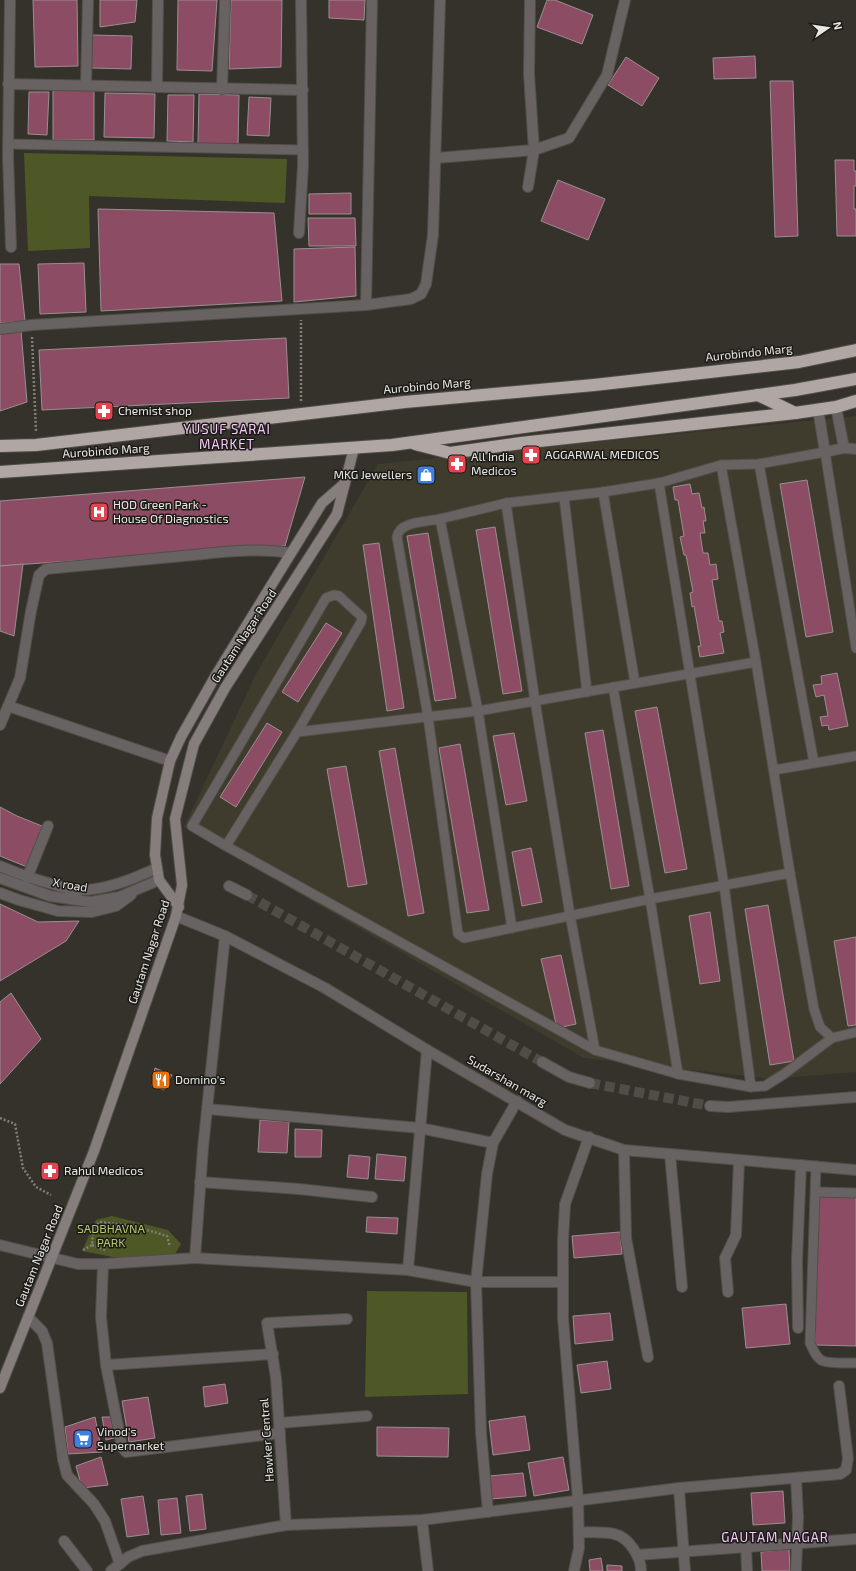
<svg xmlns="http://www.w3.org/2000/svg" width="856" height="1571" font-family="'Exo 2',sans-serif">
<rect width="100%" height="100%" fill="#34322b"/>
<polygon fill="#3f3c2e" points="856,416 856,1072 772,1079 584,1058 184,827 256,674 378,464"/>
<g fill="#4e5826">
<polygon points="24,153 287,159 285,203 89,196 90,248 28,251"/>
<polygon points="112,1216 168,1230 181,1244 169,1264 113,1257 82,1251 96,1220"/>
<polygon points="367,1291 467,1292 468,1394 365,1397"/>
</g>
<g fill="#8c4c63" stroke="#998f92">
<polygon points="33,0 77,0 78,66 35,67"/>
<polygon points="100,0 137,0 135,22 100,27"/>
<polygon points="178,0 217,0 212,71 177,70"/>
<polygon points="231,0 282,0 281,67 229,69"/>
<polygon points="329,0 365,0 364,20 329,18"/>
<polygon points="547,0 555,0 593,15 582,44 537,27"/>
<polygon points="91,35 132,36 131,69 91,68"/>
<polygon points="755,56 756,78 714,79 713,58"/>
<polygon points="626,57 659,78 642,106 608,85"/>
<polygon points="770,81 793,81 798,236 775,237"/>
<rect x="53" y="90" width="41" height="50"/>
<polygon points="29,92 49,92 47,135 28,134"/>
<polygon points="105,93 155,94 154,138 104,137"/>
<polygon points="199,94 239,95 238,145 198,144"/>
<polygon points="168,95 194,95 193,142 167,141"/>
<polygon points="249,97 271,98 269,136 247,135"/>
<polygon points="835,160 854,160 854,171 856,171 856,186 854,186 854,209 856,209 856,236 837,236"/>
<polygon points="558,180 605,199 588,240 541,221"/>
<polygon points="351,193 351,214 309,214 309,194"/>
<polygon points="98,209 274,213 282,301 101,311"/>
<polygon points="308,218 355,218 356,246 309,246"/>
<polygon points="355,247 356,296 294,302 294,249"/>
<polygon points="84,263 86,312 40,314 38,264"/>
<polygon points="0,264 19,264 25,321 0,323"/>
<polygon points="21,330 27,402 0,411 0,333"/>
<polygon points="286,338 289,398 42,410 39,350"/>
<polygon points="305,477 285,546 0,566 0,501"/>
<polygon points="807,480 833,632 806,637 780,484"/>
<polygon points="690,484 692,494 699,493 702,508 704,507 706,521 703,521 705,533 700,533 703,553 708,553 710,565 716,564 718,579 712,580 719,621 722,621 724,632 720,633 724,653 700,657 698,646 701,646 694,606 692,607 690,593 693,592 686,555 684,555 680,537 684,536 678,500 675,500 673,487"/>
<polygon points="495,527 522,691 503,694 476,530"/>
<polygon points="428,533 456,698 435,701 407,536"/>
<polygon points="379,543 404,708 387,711 363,545"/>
<polygon points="23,564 14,636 0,631 0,566"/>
<polygon points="326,623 342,633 298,702 282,692"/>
<polygon points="837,673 848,726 829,730 828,725 822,726 820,717 828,716 824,695 816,697 813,685 822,684 821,676"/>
<polygon points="657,707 687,869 665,873 635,711"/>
<polygon points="267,723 282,732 236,807 220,797"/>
<polygon points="603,730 629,886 611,889 585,733"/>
<polygon points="514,733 527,801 506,805 493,736"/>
<polygon points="460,744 489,910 467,913 439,748"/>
<polygon points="395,748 424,913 408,916 379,751"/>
<polygon points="346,766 367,884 348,887 327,769"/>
<polygon points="0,807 17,816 42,826 27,867 0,856"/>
<polygon points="531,848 542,902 522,906 512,852"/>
<polygon points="0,904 38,922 79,921 66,941 0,981"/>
<polygon points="768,905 794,1061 770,1065 745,909"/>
<polygon points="710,912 720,981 700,984 689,916"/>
<polygon points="856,937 856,1025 848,1026 834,941"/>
<polygon points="561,955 576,1024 557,1028 541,959"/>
<polygon points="11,993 41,1039 0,1084 0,1002"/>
<polygon points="155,1068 172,1075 164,1090 152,1086"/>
<polygon points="260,1120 289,1122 287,1153 258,1152"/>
<polygon points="295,1129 322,1130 321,1157 295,1157"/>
<polygon points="377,1154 406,1157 404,1181 375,1179"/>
<polygon points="349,1155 370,1157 368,1179 347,1177"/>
<polygon points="818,1195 856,1196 856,1346 815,1345"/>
<polygon points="367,1217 398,1218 397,1234 366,1232"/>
<polygon points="620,1232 622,1254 574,1258 572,1236"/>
<polygon points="786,1304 790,1344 746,1348 742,1308"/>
<polygon points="610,1313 613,1340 575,1344 573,1316"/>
<polygon points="607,1361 611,1389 581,1393 577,1365"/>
<polygon points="225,1384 228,1403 205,1407 203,1387"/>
<polygon points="148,1397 155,1438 129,1442 122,1401"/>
<polygon points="525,1416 530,1450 493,1455 489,1421"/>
<polygon points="95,1417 102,1452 68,1454 65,1427"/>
<polygon points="102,1417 111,1417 114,1438 106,1440"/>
<polygon points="377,1427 449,1428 448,1457 377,1456"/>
<polygon points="101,1457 108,1485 82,1488 76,1466"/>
<polygon points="563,1457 569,1490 534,1496 528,1463"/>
<polygon points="523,1473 526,1496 491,1499 489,1476"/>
<polygon points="783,1491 785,1523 753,1525 751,1493"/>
<polygon points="202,1494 206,1529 190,1531 186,1496"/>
<polygon points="143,1496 149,1534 127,1537 121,1499"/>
<polygon points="177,1498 181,1533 161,1535 158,1500"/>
<polygon points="789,1549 790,1571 762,1571 761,1552"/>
<polygon points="601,1558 603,1571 590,1571 589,1560"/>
<polygon points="607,1565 622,1566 622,1571 607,1571"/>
</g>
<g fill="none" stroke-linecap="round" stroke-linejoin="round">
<g stroke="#4f4d47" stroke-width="10" stroke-dasharray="10 5" stroke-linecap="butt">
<polyline points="247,895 542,1062"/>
<polyline points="590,1083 710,1106"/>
</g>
<g stroke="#514f48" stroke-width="11">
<g id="lane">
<polyline points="8,144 303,150"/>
<polyline points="759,464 814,763"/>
<polyline points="721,465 756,662 790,873 814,1009 820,1027 832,1038"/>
<polyline points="659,483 724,885 751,1087"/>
<polyline points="603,492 635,683"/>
<polyline points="564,497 587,692"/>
<polyline points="506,503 535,701 570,915 595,1050"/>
<path d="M 440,519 C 427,522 399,521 397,537 L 428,717 L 458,934 L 464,938 L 650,899 L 790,873"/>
<polyline points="613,687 650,899 678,1074"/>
<polyline points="297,732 478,711 756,662"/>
<polyline points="774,770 856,756"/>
<polyline points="226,846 297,732 361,622 362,617 339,596 334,595 326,598 192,826 226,846 595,1050 678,1074 751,1087 765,1086 784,1074 832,1038 856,1032"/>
<polyline points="512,928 478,711 440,519 506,503 603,492 659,483 721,465 759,464 825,452 856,648"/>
<path d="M 816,1166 L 810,1343 C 813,1349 815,1356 821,1360 C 827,1364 848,1363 856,1363"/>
<polyline points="816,1192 856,1193"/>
</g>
</g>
<g stroke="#514f48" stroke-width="12">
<g id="street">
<polyline points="10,0 8,156 11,247"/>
<polyline points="8,84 303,90"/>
<polyline points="86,85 88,0"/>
<polyline points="157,87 158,0"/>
<polyline points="222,89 225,0"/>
<polyline points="436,158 534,150 569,138 607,75 625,0"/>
<polyline points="528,187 534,150 529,74 530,0"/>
<polyline points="299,233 303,166 301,0"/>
<polyline points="366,305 372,0"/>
<polyline points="0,329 32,325 366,305 411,299 421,294 426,284 433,235 440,0"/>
<polyline points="836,407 844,448"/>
<polyline points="818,409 825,452 844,448 856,449"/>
<polyline points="8,706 170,761"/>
<path d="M 0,725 L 20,678 L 31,611 L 39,575 L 46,569 C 92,565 138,560 183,556 C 218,553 256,547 290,553"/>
<path d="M 0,866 C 19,874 36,880 56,885 C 63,887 70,890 77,890 C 105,891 133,879 157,868"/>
<polyline points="0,878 50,896 91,902 119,897 159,880"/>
<polyline points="27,878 48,826"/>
<polyline points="229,886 247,895"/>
<polyline points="0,893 19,900 58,911 92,912 116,906 131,895"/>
<polyline points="176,916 225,936 325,988 427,1050 565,1130 624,1150 856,1170"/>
<polyline points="542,1062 569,1077 590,1083"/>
<polyline points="710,1106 728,1107 856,1097"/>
<polyline points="207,1109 420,1128 493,1143 517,1101"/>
<polyline points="624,1150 626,1238 648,1357"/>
<polyline points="670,1154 682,1287"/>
<polyline points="200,1182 299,1189 372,1197"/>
<polyline points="0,1245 78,1264 103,1264 195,1258 203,1148 225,936"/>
<polyline points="195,1258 408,1270 476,1282 563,1282"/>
<polyline points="103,1264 101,1317 106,1365 122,1447 126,1452 280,1433"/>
<polyline points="408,1270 427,1050"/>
<polyline points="728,1292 725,1258 736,1235 739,1160"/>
<polyline points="28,1317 42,1331 47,1343 63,1459 67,1475 94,1504 105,1521 120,1564"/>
<polyline points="798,1328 797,1260 801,1165"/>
<polyline points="106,1365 273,1354"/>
<polyline points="279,1423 367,1416"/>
<polyline points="796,1478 798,1517 796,1571"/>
<polyline points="679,1488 685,1571"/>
<polyline points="488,1512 481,1433 476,1282 487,1174 493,1143"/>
<polyline points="422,1520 428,1571"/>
<polyline points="286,1525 276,1378 267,1323 347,1319"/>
<path d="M 579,1532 C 590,1533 603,1531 614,1534 C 629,1537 641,1557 641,1571"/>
<polyline points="64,1541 87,1571"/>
<polyline points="746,1546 747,1571"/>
<polyline points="637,1555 856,1539"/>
<polyline points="111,1571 128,1557 142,1551 286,1525 422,1520 679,1488 840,1474 846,1470 848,1458 839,1386"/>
<polyline points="574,1571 579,1548 578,1500 563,1318 563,1240 565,1204 589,1137"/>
</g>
</g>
<g stroke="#514f48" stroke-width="12">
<g id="secondary">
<polyline points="179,907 159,880 155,855 157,818 170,761 181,737 216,675 322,503 345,483"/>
<polyline points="0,1388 94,1151 176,916 182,885 175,819 194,744 225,688 337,514 354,448"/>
</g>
</g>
<g stroke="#514f48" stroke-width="14">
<g id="highway">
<polyline points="758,395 795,413 836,407 856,401"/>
<polyline points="415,444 450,453 521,443 795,413"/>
<polyline points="0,446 36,445 405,402 594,385 799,362 856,350"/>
<polyline points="0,472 392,445 795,390 856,379"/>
</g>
</g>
<g stroke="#817f79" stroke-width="2.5" stroke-dasharray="2 2" stroke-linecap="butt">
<polyline points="32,337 36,432"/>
<polyline points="301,401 301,320"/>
<polyline points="0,1118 15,1124 23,1168 36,1187 51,1195"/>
<polyline points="92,1245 105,1250"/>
<polyline points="83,1250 92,1245 93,1232 99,1222 134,1226 167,1236 170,1247"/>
</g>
<use href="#lane" stroke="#686362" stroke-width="9"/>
<use href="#street" stroke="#686362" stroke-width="10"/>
<use href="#secondary" stroke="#857e7d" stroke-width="10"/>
<use href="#highway" stroke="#b0a6a3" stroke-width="12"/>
</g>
<defs>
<g id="pharmacy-square" transform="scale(1)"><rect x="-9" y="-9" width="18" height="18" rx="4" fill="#e0444e" stroke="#1b1a17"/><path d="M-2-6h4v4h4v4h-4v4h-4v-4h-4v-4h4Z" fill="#fff"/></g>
<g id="shop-square" transform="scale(1)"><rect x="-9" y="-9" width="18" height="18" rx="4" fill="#3f7fe0" stroke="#1b1a17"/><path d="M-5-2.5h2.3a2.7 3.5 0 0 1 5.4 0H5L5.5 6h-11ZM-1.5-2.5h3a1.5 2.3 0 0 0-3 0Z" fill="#fff"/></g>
<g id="hospital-square" transform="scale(1)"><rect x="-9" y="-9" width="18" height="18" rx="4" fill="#e0444e" stroke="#1b1a17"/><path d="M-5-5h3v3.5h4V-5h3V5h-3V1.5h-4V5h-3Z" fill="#fff"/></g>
<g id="restaurant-square" transform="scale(1)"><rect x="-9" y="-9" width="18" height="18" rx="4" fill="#e8710a" stroke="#1b1a17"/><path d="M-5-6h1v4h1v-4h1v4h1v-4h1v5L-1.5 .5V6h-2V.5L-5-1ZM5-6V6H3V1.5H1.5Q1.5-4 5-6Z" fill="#fff"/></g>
<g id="supermarket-square" transform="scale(1)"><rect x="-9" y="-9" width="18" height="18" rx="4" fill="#3f7fe0" stroke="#1b1a17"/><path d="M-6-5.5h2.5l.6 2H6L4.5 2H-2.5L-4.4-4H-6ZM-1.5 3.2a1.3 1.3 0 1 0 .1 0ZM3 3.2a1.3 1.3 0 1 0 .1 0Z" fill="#fff"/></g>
</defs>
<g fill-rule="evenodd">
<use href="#pharmacy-square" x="104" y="411"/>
<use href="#pharmacy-square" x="531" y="455"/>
<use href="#pharmacy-square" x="457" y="464"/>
<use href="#shop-square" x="426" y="475"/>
<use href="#hospital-square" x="99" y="512"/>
<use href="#restaurant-square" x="161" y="1080"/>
<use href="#pharmacy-square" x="50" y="1171"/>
<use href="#supermarket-square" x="83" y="1439"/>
</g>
<g text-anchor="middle" stroke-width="3" stroke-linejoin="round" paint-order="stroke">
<g font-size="12" fill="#e9e8e3" stroke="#1b1a17">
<text transform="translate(749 353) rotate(-6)" y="4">Aurobindo Marg</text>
<text transform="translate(427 386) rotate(-5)" y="4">Aurobindo Marg</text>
<text transform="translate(106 451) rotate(-4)" y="4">Aurobindo Marg</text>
<text transform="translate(244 636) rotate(-57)" y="4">Gautam Nagar Road</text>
<text transform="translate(70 885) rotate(10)" y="4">X road</text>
<text transform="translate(149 952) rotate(-72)" y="4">Gautam Nagar Road</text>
<text transform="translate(507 1081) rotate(30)" y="4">Sudarshan marg</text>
<text transform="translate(39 1256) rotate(-68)" y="4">Gautam Nagar Road</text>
<text transform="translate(267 1440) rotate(-94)" y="4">Hawker Central</text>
</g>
<g font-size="12" fill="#e9e8e3" stroke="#1b1a17" text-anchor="start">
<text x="118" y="415">Chemist shop</text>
<text x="545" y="459">AGGARWAL MEDICOS</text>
<text x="471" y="461">All India<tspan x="471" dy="14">Medicos</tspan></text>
<text x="412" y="479" text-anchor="end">MKG Jewellers</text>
<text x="113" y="509">HOD Green Park -<tspan x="113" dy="14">House Of Diagnostics</tspan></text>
<text x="175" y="1084">Domino's</text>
<text x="64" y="1175">Rahul Medicos</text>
<text x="97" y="1436">Vinod's<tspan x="97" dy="14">Supernarket</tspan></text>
</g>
<g font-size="12" fill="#b6c96c" stroke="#1b1a17">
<text x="111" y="1233">SADBHAVNA<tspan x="111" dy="14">PARK</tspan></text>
</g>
<g font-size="13" letter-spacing="1" fill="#f9ccfc" stroke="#1b1a17">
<text x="227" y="434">YUSUF SARAI<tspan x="227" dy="15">MARKET</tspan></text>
<text x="775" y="1542">GAUTAM NAGAR</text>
</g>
</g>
<g transform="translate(828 28) rotate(77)" stroke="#1b1a17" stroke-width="3" paint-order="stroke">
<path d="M0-3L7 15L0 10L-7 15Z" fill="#e9e8e3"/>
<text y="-6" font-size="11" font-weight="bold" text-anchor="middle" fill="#e9e8e3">N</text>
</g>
</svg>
